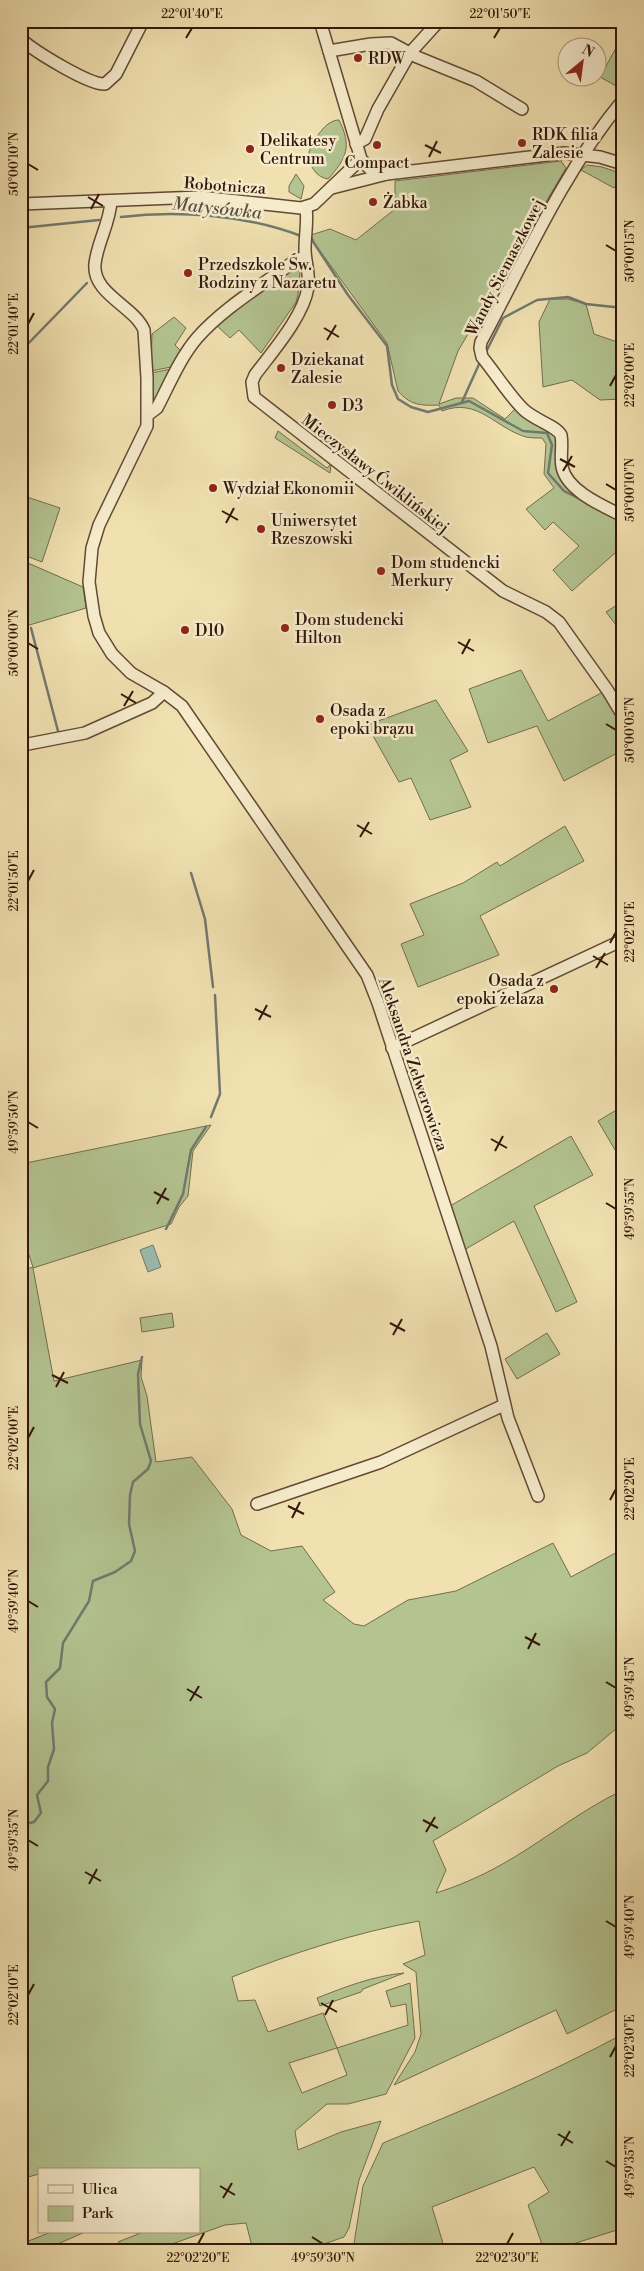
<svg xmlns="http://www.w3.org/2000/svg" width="644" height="2271" font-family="'Libre Bodoni',serif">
<rect width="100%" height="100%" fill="#f1e1b1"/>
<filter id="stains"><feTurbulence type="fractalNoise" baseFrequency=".004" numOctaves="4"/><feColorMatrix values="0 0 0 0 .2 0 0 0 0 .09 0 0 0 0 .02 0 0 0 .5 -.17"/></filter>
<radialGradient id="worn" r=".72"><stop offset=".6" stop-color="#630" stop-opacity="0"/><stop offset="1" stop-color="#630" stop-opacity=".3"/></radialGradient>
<g fill="#b3c491" stroke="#736d4e" fill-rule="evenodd">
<polygon points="616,48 623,52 623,79 618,87 600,77"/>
<path d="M 339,120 C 352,146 347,158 328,179 C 315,177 308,164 309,152 C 314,140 325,120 339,120 Z"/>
<path d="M 561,161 L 566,168 L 458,351 L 439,404 L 456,398 L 473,398 L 505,419 L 517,407 L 542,429 L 548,429 L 558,439 L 564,482 L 623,519 L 623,546 L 572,591 L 553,570 L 579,546 L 553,522 L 545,530 L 526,509 L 554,488 L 544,474 L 546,444 L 542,438 C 537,438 531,438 526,437 C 495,428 478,397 442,411 L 439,405 C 421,406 410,405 398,391 L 387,343 L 315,244 L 311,235 L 330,229 L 356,240 L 395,209 L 395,181 Z"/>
<polygon points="587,165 602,167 623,174 614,188 581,170"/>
<polygon points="296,174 304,186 301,199 289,192 289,186"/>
<polygon points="292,267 300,271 298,295 296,302 261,353 239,330 230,338 216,325"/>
<polygon points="550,299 568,299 586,304 594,334 623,344 623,399 600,400 572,380 543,387 539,322"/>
<polygon points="174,317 186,328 175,345 183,353 174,368 171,367 151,371 152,334"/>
<polygon points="171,369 155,401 154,401 152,399 151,373"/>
<polygon points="278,431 327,468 331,464 330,473 275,438"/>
<polygon points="21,495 60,508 42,562 21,554"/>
<polygon points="21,560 83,587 86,608 26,626 21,612"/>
<polygon points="623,601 623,634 606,612"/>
<polygon points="521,670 548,721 605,691 623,728 623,750 564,781 537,726 488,743 469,689"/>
<polygon points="436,700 468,751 450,760 471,807 430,820 411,778 399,782 367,725"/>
<polygon points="565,826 584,861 480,916 499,955 418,987 401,944 424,935 410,904 463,883 497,862 500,866"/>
<polygon points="623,1106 623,1159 621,1160 598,1121"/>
<path d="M 211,1125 L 193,1151 L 188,1196 L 179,1207 L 171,1224 L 33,1268 L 54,1381 L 142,1360 L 141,1377 L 147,1396 L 156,1462 L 192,1457 L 232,1509 L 241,1535 L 271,1551 L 302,1546 L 335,1592 L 323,1600 L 354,1624 L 364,1626 L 408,1600 L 456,1591 L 553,1543 L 571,1577 L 623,1549 L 623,1723 L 587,1753 L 558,1766 L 433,1841 L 446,1870 L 436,1893 C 458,1886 479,1877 499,1866 C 541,1843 579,1811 623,1790 L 623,2006 L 567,2034 L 556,2010 L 394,2085 L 415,2052 L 421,2034 L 416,1972 L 403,1964 L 425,1955 L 419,1921 C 354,1933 293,1953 232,1977 L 238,2001 L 255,2000 L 268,2032 L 323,2013 L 337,2048 L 408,2025 L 406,2004 L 391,2007 L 386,1991 L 410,1983 L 415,2038 L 386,2094 L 348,2104 L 327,2104 L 295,2131 L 298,2150 L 341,2132 L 381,2121 L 359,2180 L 349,2228 L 344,2237 L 307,2250 L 253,2250 L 246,2223 L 225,2225 L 172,2244 L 173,2250 L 122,2250 L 118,2242 L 143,2232 L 199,2232 L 199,2170 L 39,2170 L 39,2174 L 21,2179 L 21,1271 L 33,1267 L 21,1231 L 21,1164 ZM 337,2048 L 347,2075 L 302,2093 L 289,2063 Z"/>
<polygon points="571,1136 593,1175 534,1206 577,1302 556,1312 514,1221 464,1250 450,1206"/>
<polygon points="172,1313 174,1327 142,1332 140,1318"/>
<polygon points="547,1333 560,1354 517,1379 505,1359"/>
<path d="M 404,1973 L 363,1989 L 361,1992 L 320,2006 L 317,1998 C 345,1987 373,1976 404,1973 Z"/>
<path d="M 623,2034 L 623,2238 L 620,2229 L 554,2250 L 544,2250 L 528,2205 L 549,2192 L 534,2167 L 432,2207 L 445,2250 L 353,2250 L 363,2186 L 383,2143 C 464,2110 545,2076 623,2034 Z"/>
<polygon points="51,2232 85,2232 44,2250 21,2250 21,2244"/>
</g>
<polygon fill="#9bbdb0" stroke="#717a6e" points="153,1245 161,1267 148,1272 140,1250"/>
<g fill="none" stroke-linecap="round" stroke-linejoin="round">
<g stroke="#717a6e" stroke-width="2.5">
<path d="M 121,217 C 179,210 246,215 301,236"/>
<polyline points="21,228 99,220"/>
<polyline points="309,239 312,240 348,295 387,346 392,385 398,399 411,407 428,412 469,401 523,431 547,433 552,445 548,473 564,491 584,501"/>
<polyline points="21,351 87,283"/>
<polyline points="486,352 503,318 537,300 568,297 586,304 623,308"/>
<polyline points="462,402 480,362"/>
<polyline points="31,628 58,731"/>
<polyline points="191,873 205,919 213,987"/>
<polyline points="211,1117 220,1094 215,995"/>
<polyline points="166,1229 183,1194 191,1150 206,1127"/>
<polyline points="21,1825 34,1822 41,1813 37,1795 48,1781 48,1767 54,1749 52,1723 55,1709 47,1697 46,1682 60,1668 63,1643 89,1601 93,1581 115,1572 131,1561 135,1551 129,1524 130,1495 133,1482 148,1469 151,1461 140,1424 138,1374 142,1357"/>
</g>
<g stroke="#624934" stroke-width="14">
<g id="minor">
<polyline points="320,21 361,159 370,169 387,174"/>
<path d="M 21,39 C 34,51 89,85 105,84 L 116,74 L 143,21"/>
<polyline points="329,51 371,44 391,43 417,57 476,81 522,109"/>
<path d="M 623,100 C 563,172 525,260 481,342 L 480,348 L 482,357 C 496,374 508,394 523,409 C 534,420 555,425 561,435 C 563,446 560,456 562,467 C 567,491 603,506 623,516"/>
<polyline points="356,144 365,139 378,109 410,53 439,21"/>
<polyline points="332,188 387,174 564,153 600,157 623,164"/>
<path d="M 111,201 C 110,223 97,243 95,264 C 92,294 134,306 144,330 L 147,378 L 147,426 L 99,525 L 92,548 L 89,582 L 94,616 L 99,633 L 112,654 L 131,673 L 164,692 L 182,706 L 367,975 L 378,1003 L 491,1346 L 508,1418 L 538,1496"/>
<polyline points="21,204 200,197 301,208 314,204 361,159"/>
<path d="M 306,207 C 308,221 305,235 305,249 C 305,262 310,274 308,287 C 304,316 272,352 255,375 L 252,382 L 254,397 L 503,591 L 546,612 L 559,622 L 608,691 L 623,716"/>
<path d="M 149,414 L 157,408 C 169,385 180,358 197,338 C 224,307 263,285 296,260 L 305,257"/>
<polyline points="23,745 85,733 152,703 164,692"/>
<polyline points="392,1048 623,940"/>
<polyline points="257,1504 381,1462 504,1405"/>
</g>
</g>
<use href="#minor" stroke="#f6eccc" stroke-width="11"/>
</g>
<path fill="none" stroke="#33160b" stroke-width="2" d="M 186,38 L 192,28M 494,38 L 500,28M 425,145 L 441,153M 429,157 L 437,141M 28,164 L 38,170M 88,197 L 103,206M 91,209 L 99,194M 606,245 L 616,251M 28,324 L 34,313M 324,328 L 339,337M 327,340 L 336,325M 610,386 L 616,375M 560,459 L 575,467M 563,471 L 572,456M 606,484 L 616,490M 222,511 L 238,520M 226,523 L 234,508M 458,642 L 474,651M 28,643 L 38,649M 462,654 L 470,639M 121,694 L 136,703M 124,706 L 133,691M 606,724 L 616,730M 357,825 L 372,834M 360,837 L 369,822M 28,881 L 34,870M 610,943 L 616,932M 593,956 L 608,965M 596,968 L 605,953M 255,1009 L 271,1017M 259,1020 L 267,1005M 28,1122 L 38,1128M 491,1139 L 507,1148M 495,1151 L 503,1136M 154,1192 L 169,1200M 606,1203 L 616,1209M 157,1204 L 166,1188M 390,1323 L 405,1331M 393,1335 L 402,1319M 52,1375 L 68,1383M 56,1387 L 64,1372M 28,1438 L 34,1427M 610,1500 L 616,1489M 288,1506 L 304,1514M 292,1518 L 300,1502M 28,1601 L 38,1607M 525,1637 L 540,1645M 528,1649 L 536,1633M 606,1682 L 616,1688M 187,1689 L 202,1698M 190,1701 L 199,1686M 423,1820 L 438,1828M 426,1832 L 435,1817M 28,1840 L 38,1846M 85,1872 L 101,1881M 89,1884 L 97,1869M 606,1921 L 616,1927M 28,1995 L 34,1984M 321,2003 L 337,2012M 325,2015 L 333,2000M 610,2057 L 616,2046M 558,2134 L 573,2143M 561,2146 L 570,2131M 606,2161 L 616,2167M 220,2186 L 235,2195M 223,2198 L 232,2183M 312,2237 L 323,2244M 198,2244 L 204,2233M 507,2244 L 513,2233"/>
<g fill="#8f2418" stroke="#f6eccc" stroke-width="2">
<circle cx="358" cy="58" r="5"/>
<circle cx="522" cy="143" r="5"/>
<circle cx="377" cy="145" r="5"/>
<circle cx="250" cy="149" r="5"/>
<circle cx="373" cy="202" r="5"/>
<circle cx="188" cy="273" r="5"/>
<circle cx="281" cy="368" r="5"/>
<circle cx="332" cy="405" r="5"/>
<circle cx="213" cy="488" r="5"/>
<circle cx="261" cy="529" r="5"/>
<circle cx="381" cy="571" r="5"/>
<circle cx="285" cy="628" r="5"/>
<circle cx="185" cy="630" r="5"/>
<circle cx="320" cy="719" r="5"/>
<circle cx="554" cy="989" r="5"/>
</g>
<g text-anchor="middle" stroke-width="5" stroke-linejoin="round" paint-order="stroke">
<g font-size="16" fill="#33160b" stroke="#f6eccc" text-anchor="start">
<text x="368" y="64">RDW</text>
<text x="532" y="140">RDK filia<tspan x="532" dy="18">Zalesie</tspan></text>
<text x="260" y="146">Delikatesy<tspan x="260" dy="18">Centrum</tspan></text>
<text x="377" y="168" text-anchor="middle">Compact</text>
<text x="383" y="208">Żabka</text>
<text x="198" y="270">Przedszkole Św.<tspan x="198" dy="18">Rodziny z Nazaretu</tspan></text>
<text x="291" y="365">Dziekanat<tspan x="291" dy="18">Zalesie</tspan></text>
<text x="342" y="411">D3</text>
<text x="223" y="494">Wydział Ekonomii</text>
<text x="271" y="526">Uniwersytet<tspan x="271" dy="18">Rzeszowski</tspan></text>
<text x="391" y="568">Dom studencki<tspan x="391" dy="18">Merkury</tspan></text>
<text x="295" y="625">Dom studencki<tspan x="295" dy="18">Hilton</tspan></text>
<text x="195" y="636">D10</text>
<text x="330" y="716">Osada z<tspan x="330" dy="18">epoki brązu</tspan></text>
<text x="544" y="986" text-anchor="end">Osada z<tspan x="544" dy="18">epoki żelaza</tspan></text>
</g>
<g font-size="16" fill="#33160b" stroke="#f6eccc">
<text transform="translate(225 185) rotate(4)" y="6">Robotnicza</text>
<text transform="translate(504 267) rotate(-63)" y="6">Wandy Siemaszkowej</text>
<text transform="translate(376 473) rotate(38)" y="6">Mieczysławy Ćwiklińskiej</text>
<text transform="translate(414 1064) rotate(71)" y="6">Aleksandra Zelwerowicza</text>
</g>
<g font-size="18" font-style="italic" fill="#575045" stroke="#f6eccc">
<text transform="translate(217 208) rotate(6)" y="6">Matysówka</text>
</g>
</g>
<rect width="644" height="2271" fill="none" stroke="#f1e1b1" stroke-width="55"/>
<rect x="38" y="2168" width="162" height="65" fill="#f6eccc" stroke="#a8967f"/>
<rect x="48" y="2185" width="25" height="8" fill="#f6eccc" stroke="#a8967f"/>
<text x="82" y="2194" font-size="15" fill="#33160b">Ulica</text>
<rect x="48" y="2206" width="25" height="15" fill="#b3c491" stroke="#a8967f"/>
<text x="82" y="2218" font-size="15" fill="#33160b">Park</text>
<g transform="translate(582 62) rotate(29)"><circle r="24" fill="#f6eccc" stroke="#a8967f"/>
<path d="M0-4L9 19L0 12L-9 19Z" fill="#8f2418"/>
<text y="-8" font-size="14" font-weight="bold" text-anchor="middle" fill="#33160b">N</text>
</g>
<rect x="28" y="28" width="588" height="2216" fill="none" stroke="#33160b" stroke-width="2"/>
<g font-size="12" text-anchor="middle" fill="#33160b">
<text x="192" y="18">22°01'40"E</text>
<text x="500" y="18">22°01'50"E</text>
<text transform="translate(14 164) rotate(-90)" y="4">50°00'10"N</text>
<text transform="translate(630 251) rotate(-90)" y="4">50°00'15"N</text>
<text transform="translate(14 324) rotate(-90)" y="4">22°01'40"E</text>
<text transform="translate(630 375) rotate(-90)" y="4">22°02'00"E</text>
<text transform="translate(630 490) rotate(-90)" y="4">50°00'10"N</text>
<text transform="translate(14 643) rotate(-90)" y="4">50°00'00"N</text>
<text transform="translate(630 730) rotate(-90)" y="4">50°00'05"N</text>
<text transform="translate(14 881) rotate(-90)" y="4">22°01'50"E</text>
<text transform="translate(630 932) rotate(-90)" y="4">22°02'10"E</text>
<text transform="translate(14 1122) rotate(-90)" y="4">49°59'50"N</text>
<text transform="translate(630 1209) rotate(-90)" y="4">49°59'55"N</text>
<text transform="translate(14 1438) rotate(-90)" y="4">22°02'00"E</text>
<text transform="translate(630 1489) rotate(-90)" y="4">22°02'20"E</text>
<text transform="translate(14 1601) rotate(-90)" y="4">49°59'40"N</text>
<text transform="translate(630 1688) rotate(-90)" y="4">49°59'45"N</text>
<text transform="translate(14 1840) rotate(-90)" y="4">49°59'35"N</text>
<text transform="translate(630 1927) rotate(-90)" y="4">49°59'40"N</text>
<text transform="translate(14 1995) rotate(-90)" y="4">22°02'10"E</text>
<text transform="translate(630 2046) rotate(-90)" y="4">22°02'30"E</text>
<text transform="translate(630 2167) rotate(-90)" y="4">49°59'35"N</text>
<text x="198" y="2262">22°02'20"E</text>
<text x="323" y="2262">49°59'30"N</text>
<text x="507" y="2262">22°02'30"E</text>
</g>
<rect width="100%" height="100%" filter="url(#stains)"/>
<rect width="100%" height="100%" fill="url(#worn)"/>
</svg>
